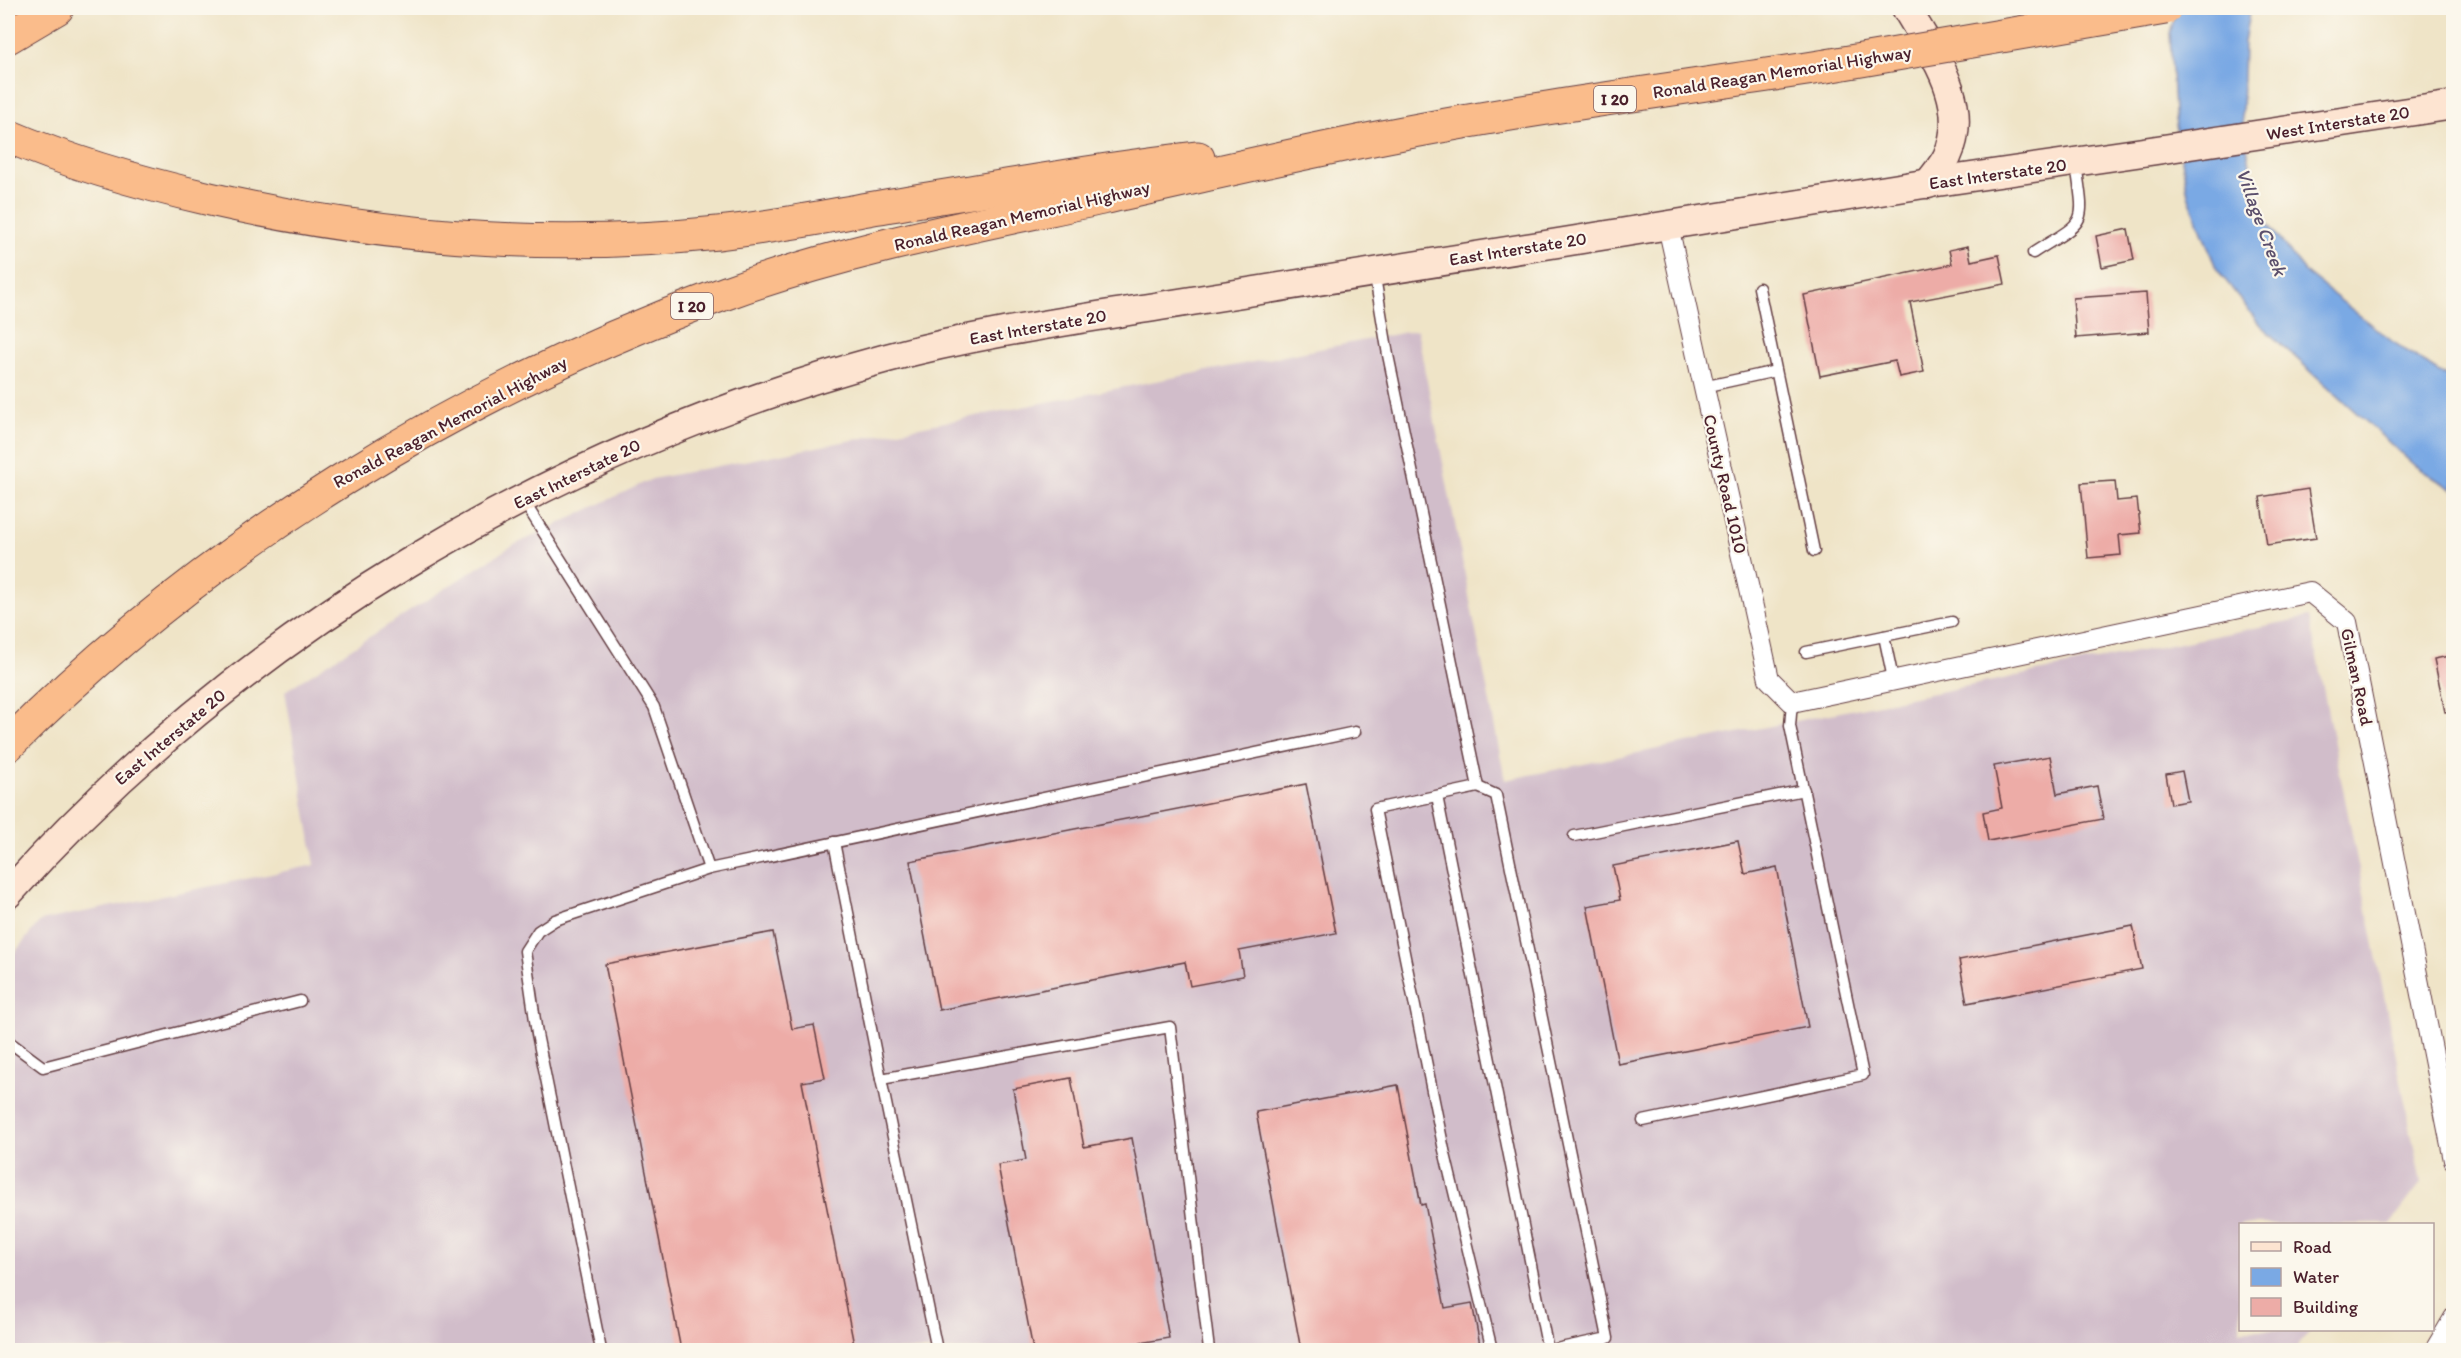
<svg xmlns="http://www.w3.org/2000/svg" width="2461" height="1358" font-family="Itim,sans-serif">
<rect width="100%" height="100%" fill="#fbf7ec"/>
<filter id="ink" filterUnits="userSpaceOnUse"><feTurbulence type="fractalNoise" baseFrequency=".0167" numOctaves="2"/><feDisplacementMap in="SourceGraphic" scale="12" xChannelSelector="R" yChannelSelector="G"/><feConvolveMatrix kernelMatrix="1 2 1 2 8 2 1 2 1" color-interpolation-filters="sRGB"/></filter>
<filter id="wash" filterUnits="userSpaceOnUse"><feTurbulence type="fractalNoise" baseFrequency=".008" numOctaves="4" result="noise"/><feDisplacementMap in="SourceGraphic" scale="24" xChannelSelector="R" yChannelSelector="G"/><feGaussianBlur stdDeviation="1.35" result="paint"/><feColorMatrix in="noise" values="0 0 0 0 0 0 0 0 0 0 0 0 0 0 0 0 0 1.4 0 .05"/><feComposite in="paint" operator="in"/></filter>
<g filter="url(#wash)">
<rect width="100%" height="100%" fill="#efe4c7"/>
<polygon fill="#d1bdca" points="1417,330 1505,780 2309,617 2421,1183 2390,1224 2240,1224 2240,1330 2311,1330 2295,1350 8,1350 8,961 40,921 315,865 285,691 510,547 652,479"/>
<polygon fill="#7aa9e4" stroke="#626488" stroke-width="1.5" points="2177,8 2250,8 2244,42 2242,114 2252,178 2264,219 2306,273 2393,342 2453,381 2453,490 2415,466 2260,325 2216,268 2188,195 2174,113 2170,33"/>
<g id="blocks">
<g fill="#edaca7">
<polygon points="2128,229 2134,260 2102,267 2096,236"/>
<polygon points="1968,246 1971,261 1999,255 2005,284 1910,302 1924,372 1899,377 1895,361 1820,376 1804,295 1952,264 1949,250"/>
<polygon points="2146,293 2149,332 2076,338 2073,298"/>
<polygon points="2115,481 2117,501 2137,499 2141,533 2119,535 2121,555 2088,558 2081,483"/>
<polygon points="2308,489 2316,538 2267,545 2260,497"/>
<polygon points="2454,655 2454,711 2445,712 2434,659"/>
<polygon points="2050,756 2057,794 2097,786 2103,819 1988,841 1983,812 2002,808 1994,766"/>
<polygon points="2182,771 2188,801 2171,804 2166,774"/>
<polygon points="1306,784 1336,933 1239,951 1243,976 1190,986 1185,962 939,1010 910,861"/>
<polygon points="1738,841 1745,874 1777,867 1808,1027 1618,1064 1587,906 1620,900 1613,866"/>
<polygon points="2133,926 2142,969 1967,1003 1959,960"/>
<polygon points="773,932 792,1029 814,1025 825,1078 802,1082 855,1350 681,1350 605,964"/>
<polygon points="1071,1078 1084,1147 1132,1138 1169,1338 1099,1350 1033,1350 998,1165 1026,1160 1013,1089"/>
<polygon points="1398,1085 1421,1205 1425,1204 1445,1308 1472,1303 1481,1350 1301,1350 1256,1112"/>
</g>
</g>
</g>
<g filter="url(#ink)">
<use href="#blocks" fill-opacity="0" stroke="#633d42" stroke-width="1.5"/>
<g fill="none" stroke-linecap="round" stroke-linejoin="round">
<g stroke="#633d42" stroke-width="13">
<g id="service">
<path d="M 2033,253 C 2088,218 2085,228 2076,164"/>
<polyline points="1374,271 1388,355 1478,787"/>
<polyline points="1759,288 1814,551"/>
<polyline points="1703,387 1776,371"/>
<polyline points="523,500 654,707 709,869 1355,732"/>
<polyline points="1884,636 1893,679"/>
<polyline points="1806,652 1952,622"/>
<polyline points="1437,796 1548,1350"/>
<polyline points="1574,836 1804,790"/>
<polyline points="834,842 881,1079 1170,1027 1209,1350"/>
<polyline points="8,1041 43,1067 300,1001"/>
<polyline points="881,1079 937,1350"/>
<polyline points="1643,1121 1863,1075 1790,726 1792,702"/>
<polyline points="601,1350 537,1034 525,951 538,931 555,920 709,869"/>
<polyline points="1492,1350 1444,1150 1375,809 1478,787 1496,795 1608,1338 1551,1350"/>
</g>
</g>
<g stroke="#633d42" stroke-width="22">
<g id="minor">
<polyline points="1668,226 1769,679 1792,702 2310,592 2347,622 2454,1160"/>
<polyline points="2435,1350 2454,1318"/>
</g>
</g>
<g stroke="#633d42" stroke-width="31">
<g id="secondary">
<path d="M 1906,8 C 1932,53 1972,103 1947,157 C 1942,167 1934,175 1928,184"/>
<path d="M 8,894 C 240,634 551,449 887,358 C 976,334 1069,321 1160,306 C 1286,286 1412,265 1539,246 C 1669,226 1800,203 1930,183 C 2105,158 2279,132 2454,105"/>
</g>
</g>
<g stroke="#633d42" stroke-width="35">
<g id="motorway">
<polyline points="8,37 57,8"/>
<path d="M 8,136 C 73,164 141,183 210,199 C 377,237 548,251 718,233 C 768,228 818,218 868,209 C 978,191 1088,171 1198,158"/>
<path d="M 8,745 C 209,543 460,390 726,293 C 847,249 976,225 1102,198 C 1202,176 1303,152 1403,133 C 1543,106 1685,88 1826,66"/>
</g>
</g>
<use href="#service" stroke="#fff" stroke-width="10"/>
<use href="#minor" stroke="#fff" stroke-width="20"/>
<use href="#secondary" stroke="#fde4d1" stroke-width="28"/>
<use href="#motorway" stroke="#fabc8b" stroke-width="33"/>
<g stroke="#633d42" stroke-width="35" stroke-linecap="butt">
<polyline id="motorway-bridge" points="1826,66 2165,8"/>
</g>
<use href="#motorway-bridge" stroke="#fabc8b" stroke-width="33"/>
</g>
</g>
<g text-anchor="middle" stroke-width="4.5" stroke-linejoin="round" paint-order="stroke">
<g fill="#fbf7ec" stroke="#7f6065" stroke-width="1.5">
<rect x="1594" y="86" width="42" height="26" rx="4.5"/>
<rect x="671" y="293" width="42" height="26" rx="4.5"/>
</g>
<g font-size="16" font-weight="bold" fill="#4a1f2b">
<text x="1615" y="105">I 20</text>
<text x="692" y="312">I 20</text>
</g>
<g font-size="18" fill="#4a1f2b" stroke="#fbf7ec">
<text transform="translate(1782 72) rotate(-9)" y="6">Ronald Reagan Memorial Highway</text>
<text transform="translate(2338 123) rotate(-9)" y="6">West Interstate 20</text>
<text transform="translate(1998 174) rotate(-8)" y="6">East Interstate 20</text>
<text transform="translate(1022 216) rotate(-13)" y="6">Ronald Reagan Memorial Highway</text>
<text transform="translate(1518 249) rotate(-9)" y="6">East Interstate 20</text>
<text transform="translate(1038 327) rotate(-10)" y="6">East Interstate 20</text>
<text transform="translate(450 422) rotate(-28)" y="6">Ronald Reagan Memorial Highway</text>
<text transform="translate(577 474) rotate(-26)" y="6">East Interstate 20</text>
<text transform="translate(1725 484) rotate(77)" y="6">County Road 1010</text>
<text transform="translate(2357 677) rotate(78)" y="6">Gilman Road</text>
<text transform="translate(170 737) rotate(-40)" y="6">East Interstate 20</text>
</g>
<g font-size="20" font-style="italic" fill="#5b4f6c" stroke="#fbf7ec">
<text transform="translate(2262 222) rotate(70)" y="7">Village Creek</text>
</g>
</g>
<rect width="2461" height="1358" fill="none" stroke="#fbf7ec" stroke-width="30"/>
<rect x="2239" y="1223" width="195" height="108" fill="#fbf7ec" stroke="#b4a19f" stroke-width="1.5"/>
<rect x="2251" y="1242" width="30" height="9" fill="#fde4d1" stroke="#b4a19f" stroke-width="1.5"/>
<text x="2293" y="1253" font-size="18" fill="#4a1f2b">Road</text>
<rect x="2251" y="1268" width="30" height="18" fill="#7aa9e4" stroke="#b4a19f" stroke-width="1.5"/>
<text x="2293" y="1283" font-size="18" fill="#4a1f2b">Water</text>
<rect x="2251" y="1298" width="30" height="18" fill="#edaca7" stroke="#b4a19f" stroke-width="1.5"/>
<text x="2293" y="1313" font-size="18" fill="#4a1f2b">Building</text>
</svg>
